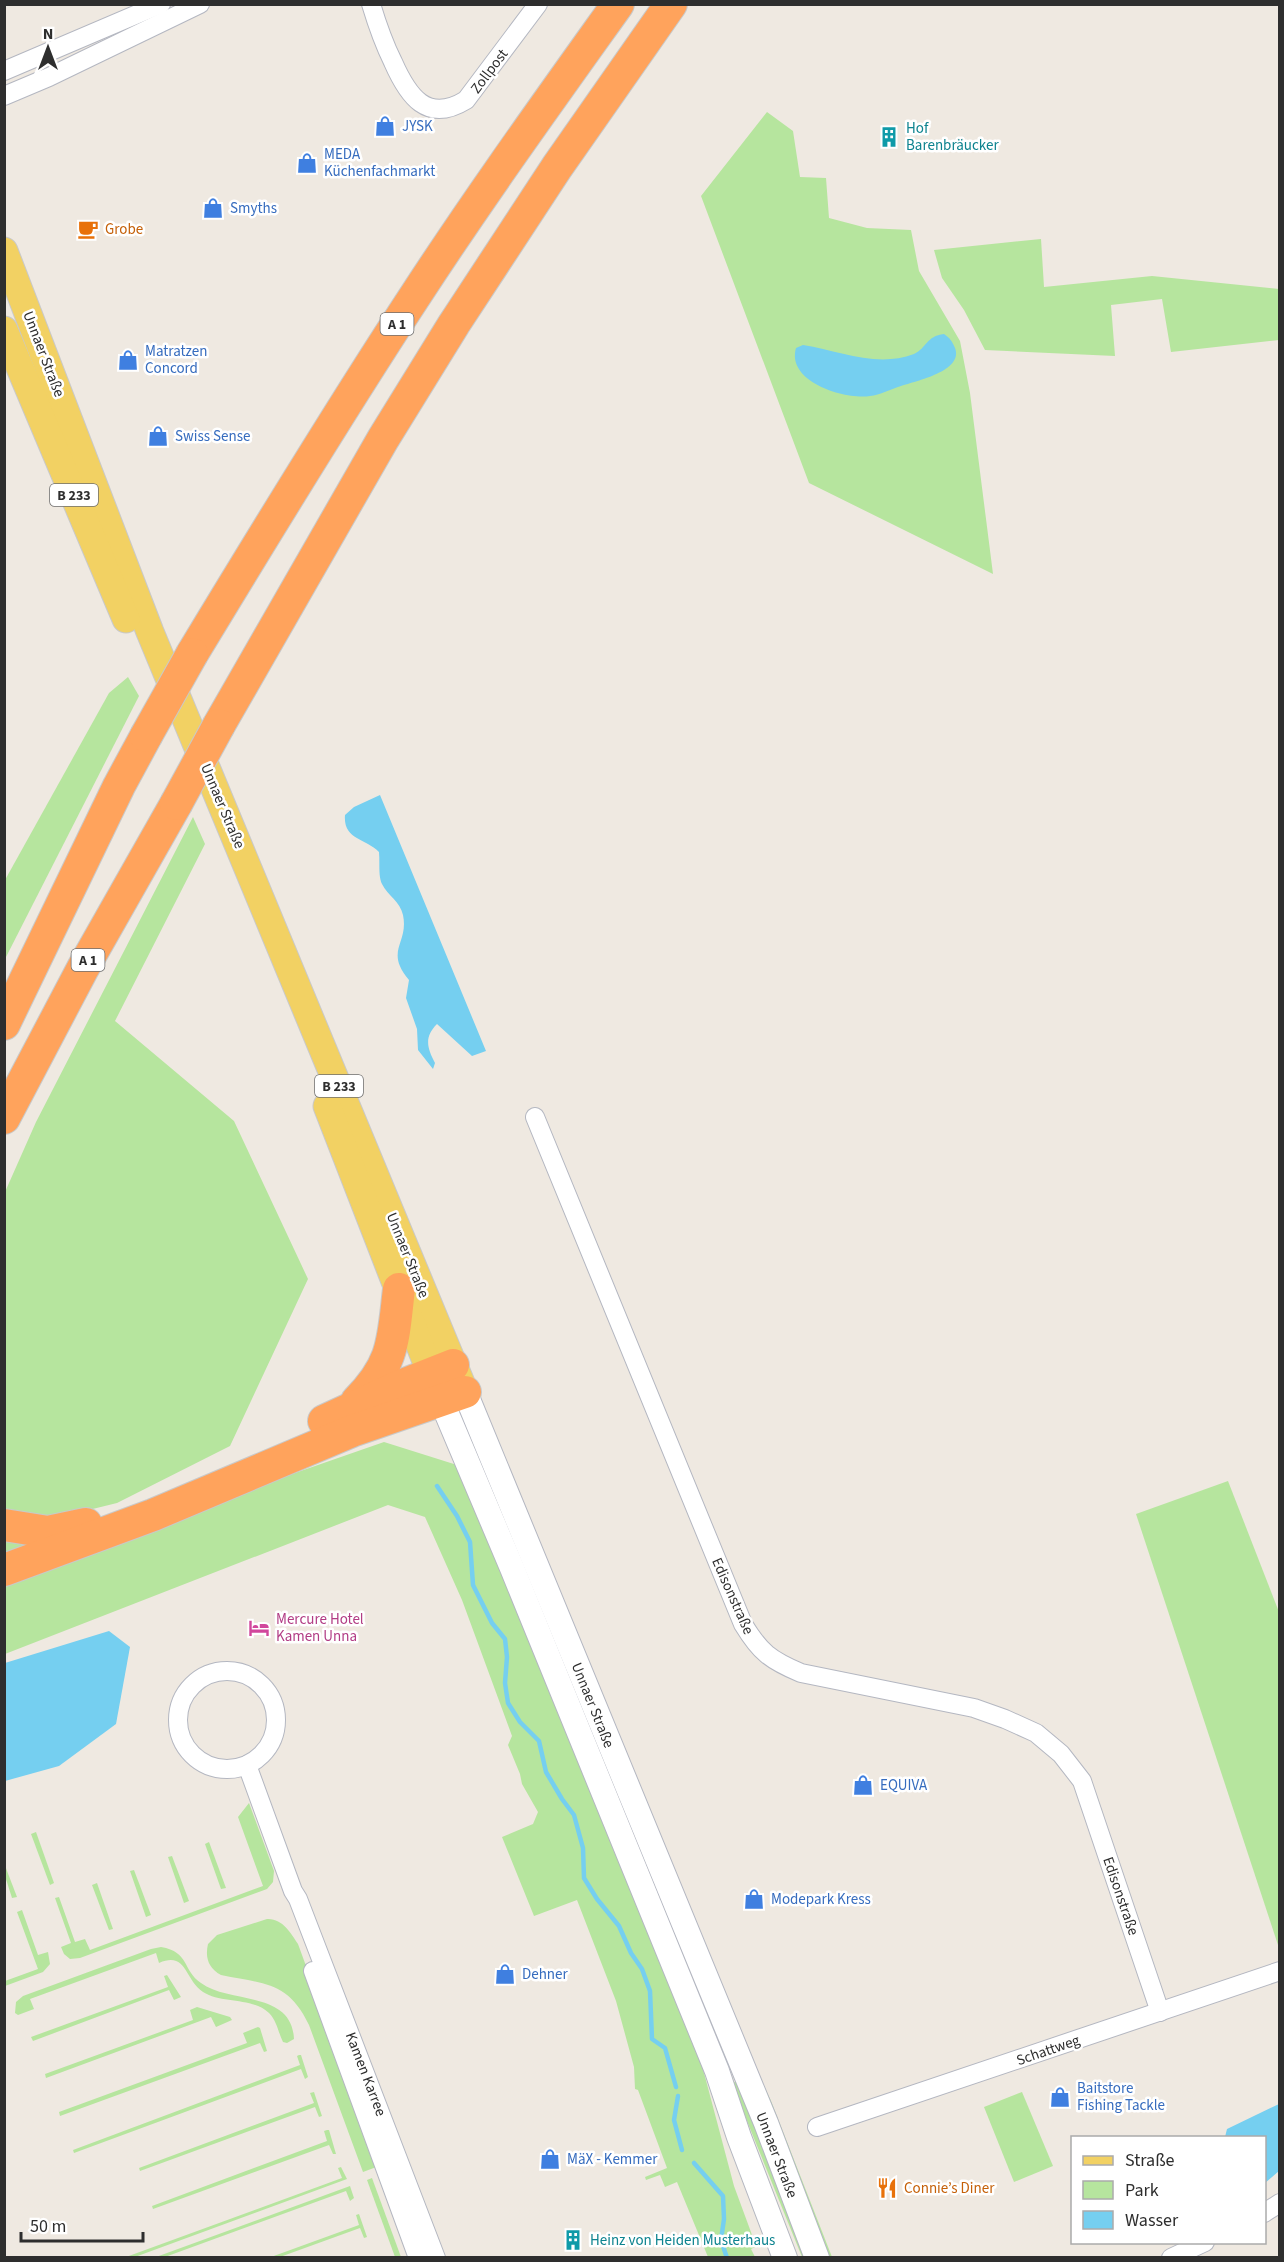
<svg xmlns="http://www.w3.org/2000/svg" width="1284" height="2262" font-family="'Source Sans 3',sans-serif">
<rect width="100%" height="100%" fill="#efe9e1"/>
<g fill="#b6e59e">
<polygon points="767,112 793,131 800,177 826,178 829,218 867,228 911,230 919,271 960,341 970,393 993,574 809,483 701,196"/>
<polygon points="1041,239 1044,287 1152,276 1279,289 1279,340 1171,352 1162,299 1111,305 1115,356 985,350 964,310 942,278 934,250"/>
<polygon points="128,677 139,696 5,959 5,880 109,693"/>
<polygon points="193,817 205,844 115,1021 234,1121 308,1279 230,1446 117,1503 48,1520 5,1510 5,1192 36,1122"/>
<polygon points="384,1442 457,1465 699,2054 734,2186 755,2243 755,2247 751,2249 755,2257 708,2257 677,2182 665,2187 660,2175 646,2180 645,2177 667,2168 638,2090 635,2089 634,2067 616,2001 577,1900 534,1916 502,1837 533,1824 538,1812 522,1784 520,1774 508,1745 512,1736 462,1600 425,1517 388,1505 5,1654 5,1581 229,1496"/>
<polygon points="1228,1481 1279,1612 1279,1948 1136,1514"/>
<polygon points="5,1536 43,1542 5,1562"/>
<polygon points="249,1803 274,1871 273,1882 267,1889 80,1958 70,1959 64,1954 61,1947 71,1943 55,1898 59,1897 75,1942 85,1939 90,1950 263,1886 238,1817"/>
<polygon points="36,1832 54,1883 50,1885 31,1834"/>
<polygon points="209,1842 226,1888 221,1889 205,1844"/>
<polygon points="172,1856 189,1901 184,1903 168,1857"/>
<polygon points="4,1863 17,1897 12,1898 5,1876"/>
<polygon points="134,1870 151,1915 146,1917 130,1871"/>
<polygon points="97,1883 113,1929 109,1930 92,1885"/>
<polygon points="22,1910 38,1955 48,1952 50,1964 43,1972 5,1986 5,1981 38,1969 17,1912"/>
<path d="M 267,1919 C 282,1918 291,1933 298,1944 L 379,2166 L 363,2172 L 309,2025 C 288,1981 264,1984 221,1975 C 208,1968 205,1957 208,1944 L 217,1935 Z"/>
<path d="M 161,1947 C 190,1952 182,1970 201,1983 C 229,2004 292,1990 294,2039 L 287,2043 L 283,2042 C 278,2032 277,2021 269,2013 C 252,1997 222,2004 203,1992 C 184,1979 187,1951 159,1963 L 156,1953 L 30,1999 L 34,2009 L 18,2015 L 15,2013 L 16,2002 L 23,1996 L 151,1949 Z"/>
<polygon points="167,1975 181,1997 174,2000 169,1990 33,2041 31,2037 168,1987 164,1976"/>
<polygon points="197,2007 230,2017 232,2020 216,2027 211,2017 46,2078 45,2074 193,2020 190,2010"/>
<polygon points="258,2027 260,2028 267,2051 264,2052 260,2043 60,2116 59,2112 247,2043 243,2033"/>
<polygon points="299,2055 301,2055 308,2077 305,2079 301,2069 74,2153 73,2150 300,2065 297,2056"/>
<polygon points="759,2075 771,2101 832,2257 828,2257"/>
<polygon points="737,2080 809,2257 802,2257 732,2084"/>
<polygon points="314,2092 322,2116 319,2117 315,2107 140,2171 139,2168 314,2103 310,2093"/>
<polygon points="1022,2092 1053,2166 1014,2182 984,2107"/>
<polygon points="327,2130 329,2130 336,2154 333,2154 329,2145 153,2209 152,2206 327,2141 324,2131"/>
<polygon points="341,2167 347,2179 135,2257 126,2257 342,2178 338,2168"/>
<polygon points="372,2178 401,2257 395,2257 367,2180"/>
<polygon points="350,2186 354,2198 350,2201 346,2191 165,2257 156,2257"/>
<polygon points="359,2214 367,2237 364,2238 360,2228 280,2257 271,2257 359,2225 356,2215"/>
</g>
<g fill="#75cff0">
<path d="M 944,334 C 950,338 952,341 955,348 C 964,371 916,381 901,386 C 891,389 880,395 870,396 C 845,400 786,382 796,348 L 803,345 C 840,351 877,368 914,354 C 927,348 926,336 944,334 Z"/>
<path d="M 380,795 L 486,1051 L 472,1056 L 437,1024 C 424,1037 427,1048 435,1063 L 433,1069 L 418,1050 L 417,1029 L 406,998 L 409,980 C 384,950 409,944 403,915 C 400,901 388,896 382,884 C 378,876 380,862 379,852 C 365,838 343,840 345,815 L 354,807 Z"/>
<polygon points="109,1631 130,1647 116,1724 59,1766 5,1781 5,1663"/>
<polygon points="1279,2104 1279,2171 1265,2183 1264,2138 1225,2137 1227,2129"/>
</g>
<g fill="none" stroke-linecap="round" stroke-linejoin="round">
<g stroke="#75cff0" stroke-width="4.5">
<polyline points="437,1486 457,1516 470,1542 473,1585 492,1623 505,1639 507,1657 505,1683 508,1703 520,1722 539,1741 546,1772 562,1799 574,1815 583,1848 584,1878 597,1899 619,1926 631,1953 642,1969 650,1991 652,2039 665,2048 676,2087"/>
<polyline points="678,2096 674,2120 682,2150"/>
<polyline points="694,2163 723,2196 724,2219 721,2240 727,2258"/>
</g>
<g stroke="#b4b7c1" stroke-width="20">
<g id="street">
<path d="M 371,4 C 377,24 384,44 393,62 C 408,96 427,124 466,100 L 538,4"/>
<polyline points="4,71 161,4"/>
<polyline points="4,96 49,77 200,4"/>
<path d="M 535,1117 L 743,1624 C 760,1652 770,1660 801,1673 L 974,1708 L 1005,1719 L 1036,1733 L 1061,1754 L 1082,1781 L 1160,2012"/>
<circle cx="227" cy="1720" r="49"/>
<polyline points="247,1765 293,1891 298,1899 436,2258"/>
<polyline points="313,1971 418,2258"/>
<polyline points="817,2127 1280,1971"/>
<polyline points="1264,2213 1280,2203"/>
<polyline points="1171,2258 1205,2242"/>
</g>
</g>
<g stroke="#b4b7c1" stroke-width="26">
<g id="secondary">
<polyline points="465,1392 766,2123 817,2258"/>
<polyline points="441,1400 512,1568 717,2071 739,2137 785,2258"/>
</g>
</g>
<g stroke="#c9c9c9" stroke-width="29">
<g id="primary">
<polyline points="4,251 150,632 461,1383"/>
<polyline points="4,330 126,619"/>
<polyline points="327,1106 438,1392"/>
</g>
</g>
<g stroke="#c9c9c9" stroke-width="34">
<g id="highway">
<path d="M 192,654 C 264,535 337,415 413,299 C 478,199 548,102 618,4"/>
<polyline points="219,725 383,439 454,324 557,167 671,4"/>
<polyline points="4,1024 119,786 146,736"/>
<polyline points="4,1118 83,968 176,804"/>
<path d="M 357,1401 C 395,1363 393,1339 399,1289"/>
<polyline points="324,1421 400,1386 453,1365"/>
<polyline points="4,1525 48,1532 86,1524"/>
<polyline points="4,1570 153,1515 352,1431 465,1392"/>
</g>
</g>
<use href="#street" stroke="#fff" stroke-width="18"/>
<use href="#secondary" stroke="#fff" stroke-width="24"/>
<use href="#primary" stroke="#f2d163" stroke-width="27"/>
<use href="#highway" stroke="#ffa35c" stroke-width="32"/>
<g stroke="#c9c9c9" stroke-width="34" stroke-linecap="butt">
<g id="highway-bridge">
<polyline points="146,736 192,654"/>
<polyline points="176,804 219,725"/>
</g>
</g>
<use href="#highway-bridge" stroke="#ffa35c" stroke-width="32"/>
</g>
<defs>
<g id="shop-bare" transform="scale(1.62)"><path d="M-5-2.5h2.3a2.7 3.5 0 0 1 5.4 0H5L5.5 6h-11ZM-1.5-2.5h3a1.5 2.3 0 0 0-3 0Z" fill="#3f7fe0" stroke="#fff" stroke-width="2.5" paint-order="stroke"/></g>
<g id="building-bare" transform="scale(1.62)"><path d="M-4-6H4V6H1V3H-1V6H-4ZM-2.5-4.3h1.7v1.8h-1.7ZM.8-4.3h1.7v1.8H.8ZM-2.5-1h1.7V.8h-1.7ZM.8-1h1.7V.8H.8Z" fill="#0f9aa8" stroke="#fff" stroke-width="2.5" paint-order="stroke"/></g>
<g id="cafe-bare" transform="scale(1.62)"><path d="M-5.5-4.5H6V0H3Q3 3.5 0 3.5H-2.5Q-5.5 3.5-5.5 0ZM3-3.2v2h1.7v-2ZM-6 4.5H4V6H-6Z" fill="#e8710a" stroke="#fff" stroke-width="2.5" paint-order="stroke"/></g>
<g id="hotel-bare" transform="scale(1.62)"><path d="M-6-4.5h1.5V1H6V5H4.5V3h-9V5H-6ZM-4 0a1.8 1.8 0 1 1 3.6 0ZM.5 0V-2.5h3Q6-2.5 6 0Z" fill="#d1479c" stroke="#fff" stroke-width="2.5" paint-order="stroke"/></g>
<g id="restaurant-bare" transform="scale(1.62)"><path d="M-5-6h1v4h1v-4h1v4h1v-4h1v5L-1.5 .5V6h-2V.5L-5-1ZM5-6V6H3V1.5H1.5Q1.5-4 5-6Z" fill="#e8710a" stroke="#fff" stroke-width="2.5" paint-order="stroke"/></g>
</defs>
<g fill-rule="evenodd">
<use href="#shop-bare" x="385" y="126"/>
<use href="#building-bare" x="889" y="137"/>
<use href="#shop-bare" x="307" y="163"/>
<use href="#shop-bare" x="213" y="208"/>
<use href="#cafe-bare" x="88" y="229"/>
<use href="#shop-bare" x="128" y="360"/>
<use href="#shop-bare" x="158" y="436"/>
<use href="#hotel-bare" x="259" y="1628"/>
<use href="#shop-bare" x="863" y="1785"/>
<use href="#shop-bare" x="754" y="1899"/>
<use href="#shop-bare" x="505" y="1974"/>
<use href="#shop-bare" x="1060" y="2097"/>
<use href="#shop-bare" x="550" y="2159"/>
<use href="#restaurant-bare" x="887" y="2188"/>
<use href="#building-bare" x="573" y="2240"/>
</g>
<g text-anchor="middle" stroke-width="5" stroke-linejoin="round" paint-order="stroke">
<g fill="#fff" stroke="#6d6d6d" stroke-width="1.5">
<rect x="380.5" y="313" width="33" height="22" rx="4.5"/>
<rect x="50" y="484" width="48" height="22" rx="4.5"/>
<rect x="71.5" y="949" width="33" height="22" rx="4.5"/>
<rect x="315" y="1075" width="48" height="22" rx="4.5"/>
</g>
<g font-size="14" font-weight="bold" fill="#2e2e2e">
<text x="397" y="329">A 1</text>
<text x="74" y="500">B 233</text>
<text x="88" y="965">A 1</text>
<text x="339" y="1091">B 233</text>
</g>
<g font-size="15" fill="#2e2e2e" stroke="#fff">
<text transform="translate(489 71) rotate(-53)" y="5">Zollpost</text>
<text transform="translate(44 354) rotate(69)" y="5">Unnaer Straße</text>
<text transform="translate(223 806) rotate(67)" y="5">Unnaer Straße</text>
<text transform="translate(408 1255) rotate(68)" y="5">Unnaer Straße</text>
<text transform="translate(733 1596) rotate(66)" y="5">Edisonstraße</text>
<text transform="translate(593 1705) rotate(68)" y="5">Unnaer Straße</text>
<text transform="translate(1121 1896) rotate(71)" y="5">Edisonstraße</text>
<text transform="translate(1048 2050) rotate(-19)" y="5">Schattweg</text>
<text transform="translate(366 2074) rotate(69)" y="5">Kamen Karree</text>
<text transform="translate(777 2155) rotate(69)" y="5">Unnaer Straße</text>
</g>
<g font-size="15" fill="#366cbe" stroke="#fff" text-anchor="start">
<text x="402" y="131">JYSK</text>
<text x="324" y="159">MEDA<tspan x="324" dy="17">Küchenfachmarkt</tspan></text>
<text x="230" y="213">Smyths</text>
<text x="145" y="356">Matratzen<tspan x="145" dy="17">Concord</tspan></text>
<text x="175" y="441">Swiss Sense</text>
<text x="880" y="1790">EQUIVA</text>
<text x="771" y="1904">Modepark Kress</text>
<text x="522" y="1979">Dehner</text>
<text x="1077" y="2093">Baitstore<tspan x="1077" dy="17">Fishing Tackle</tspan></text>
<text x="567" y="2164">MäX - Kemmer</text>
</g>
<g font-size="15" fill="#0d838f" stroke="#fff" text-anchor="start">
<text x="906" y="133">Hof<tspan x="906" dy="17">Barenbräucker</tspan></text>
<text x="590" y="2245">Heinz von Heiden Musterhaus</text>
</g>
<g font-size="15" fill="#c56008" stroke="#fff" text-anchor="start">
<text x="105" y="234">Grobe</text>
<text x="904" y="2193">Connie’s Diner</text>
</g>
<g font-size="15" fill="#b23c85" stroke="#fff" text-anchor="start">
<text x="276" y="1624">Mercure Hotel<tspan x="276" dy="17">Kamen Unna</tspan></text>
</g>
</g>
<rect width="1284" height="2262" fill="none" stroke="#2e2e2e" stroke-width="12"/>
<rect x="1071" y="2136" width="195" height="108" fill="#ffffff" stroke="#ababab" stroke-width="1.5"/>
<rect x="1083" y="2156" width="30" height="9" fill="#f2d163" stroke="#ababab" stroke-width="1.5"/>
<text x="1125" y="2166" font-size="18" fill="#2e2e2e">Straße</text>
<rect x="1083" y="2181" width="30" height="18" fill="#b6e59e" stroke="#ababab" stroke-width="1.5"/>
<text x="1125" y="2196" font-size="18" fill="#2e2e2e">Park</text>
<rect x="1083" y="2211" width="30" height="18" fill="#75cff0" stroke="#ababab" stroke-width="1.5"/>
<text x="1125" y="2226" font-size="18" fill="#2e2e2e">Wasser</text>
<g transform="translate(48 48)" stroke="#ffffff" stroke-width="4.5" paint-order="stroke">
<path d="M0-4.5L10 22L0 15L-10 22Z" fill="#2e2e2e"/>
<text y="-9" font-size="16" font-weight="bold" text-anchor="middle" fill="#2e2e2e">N</text>
</g>
<path d="M21 2232v9h122v-9" fill="none" stroke="#2e2e2e" stroke-width="3"/>
<text x="30" y="2232" font-size="18" fill="#2e2e2e" stroke="#ffffff" stroke-width="4.5" paint-order="stroke">50 m</text>
</svg>
